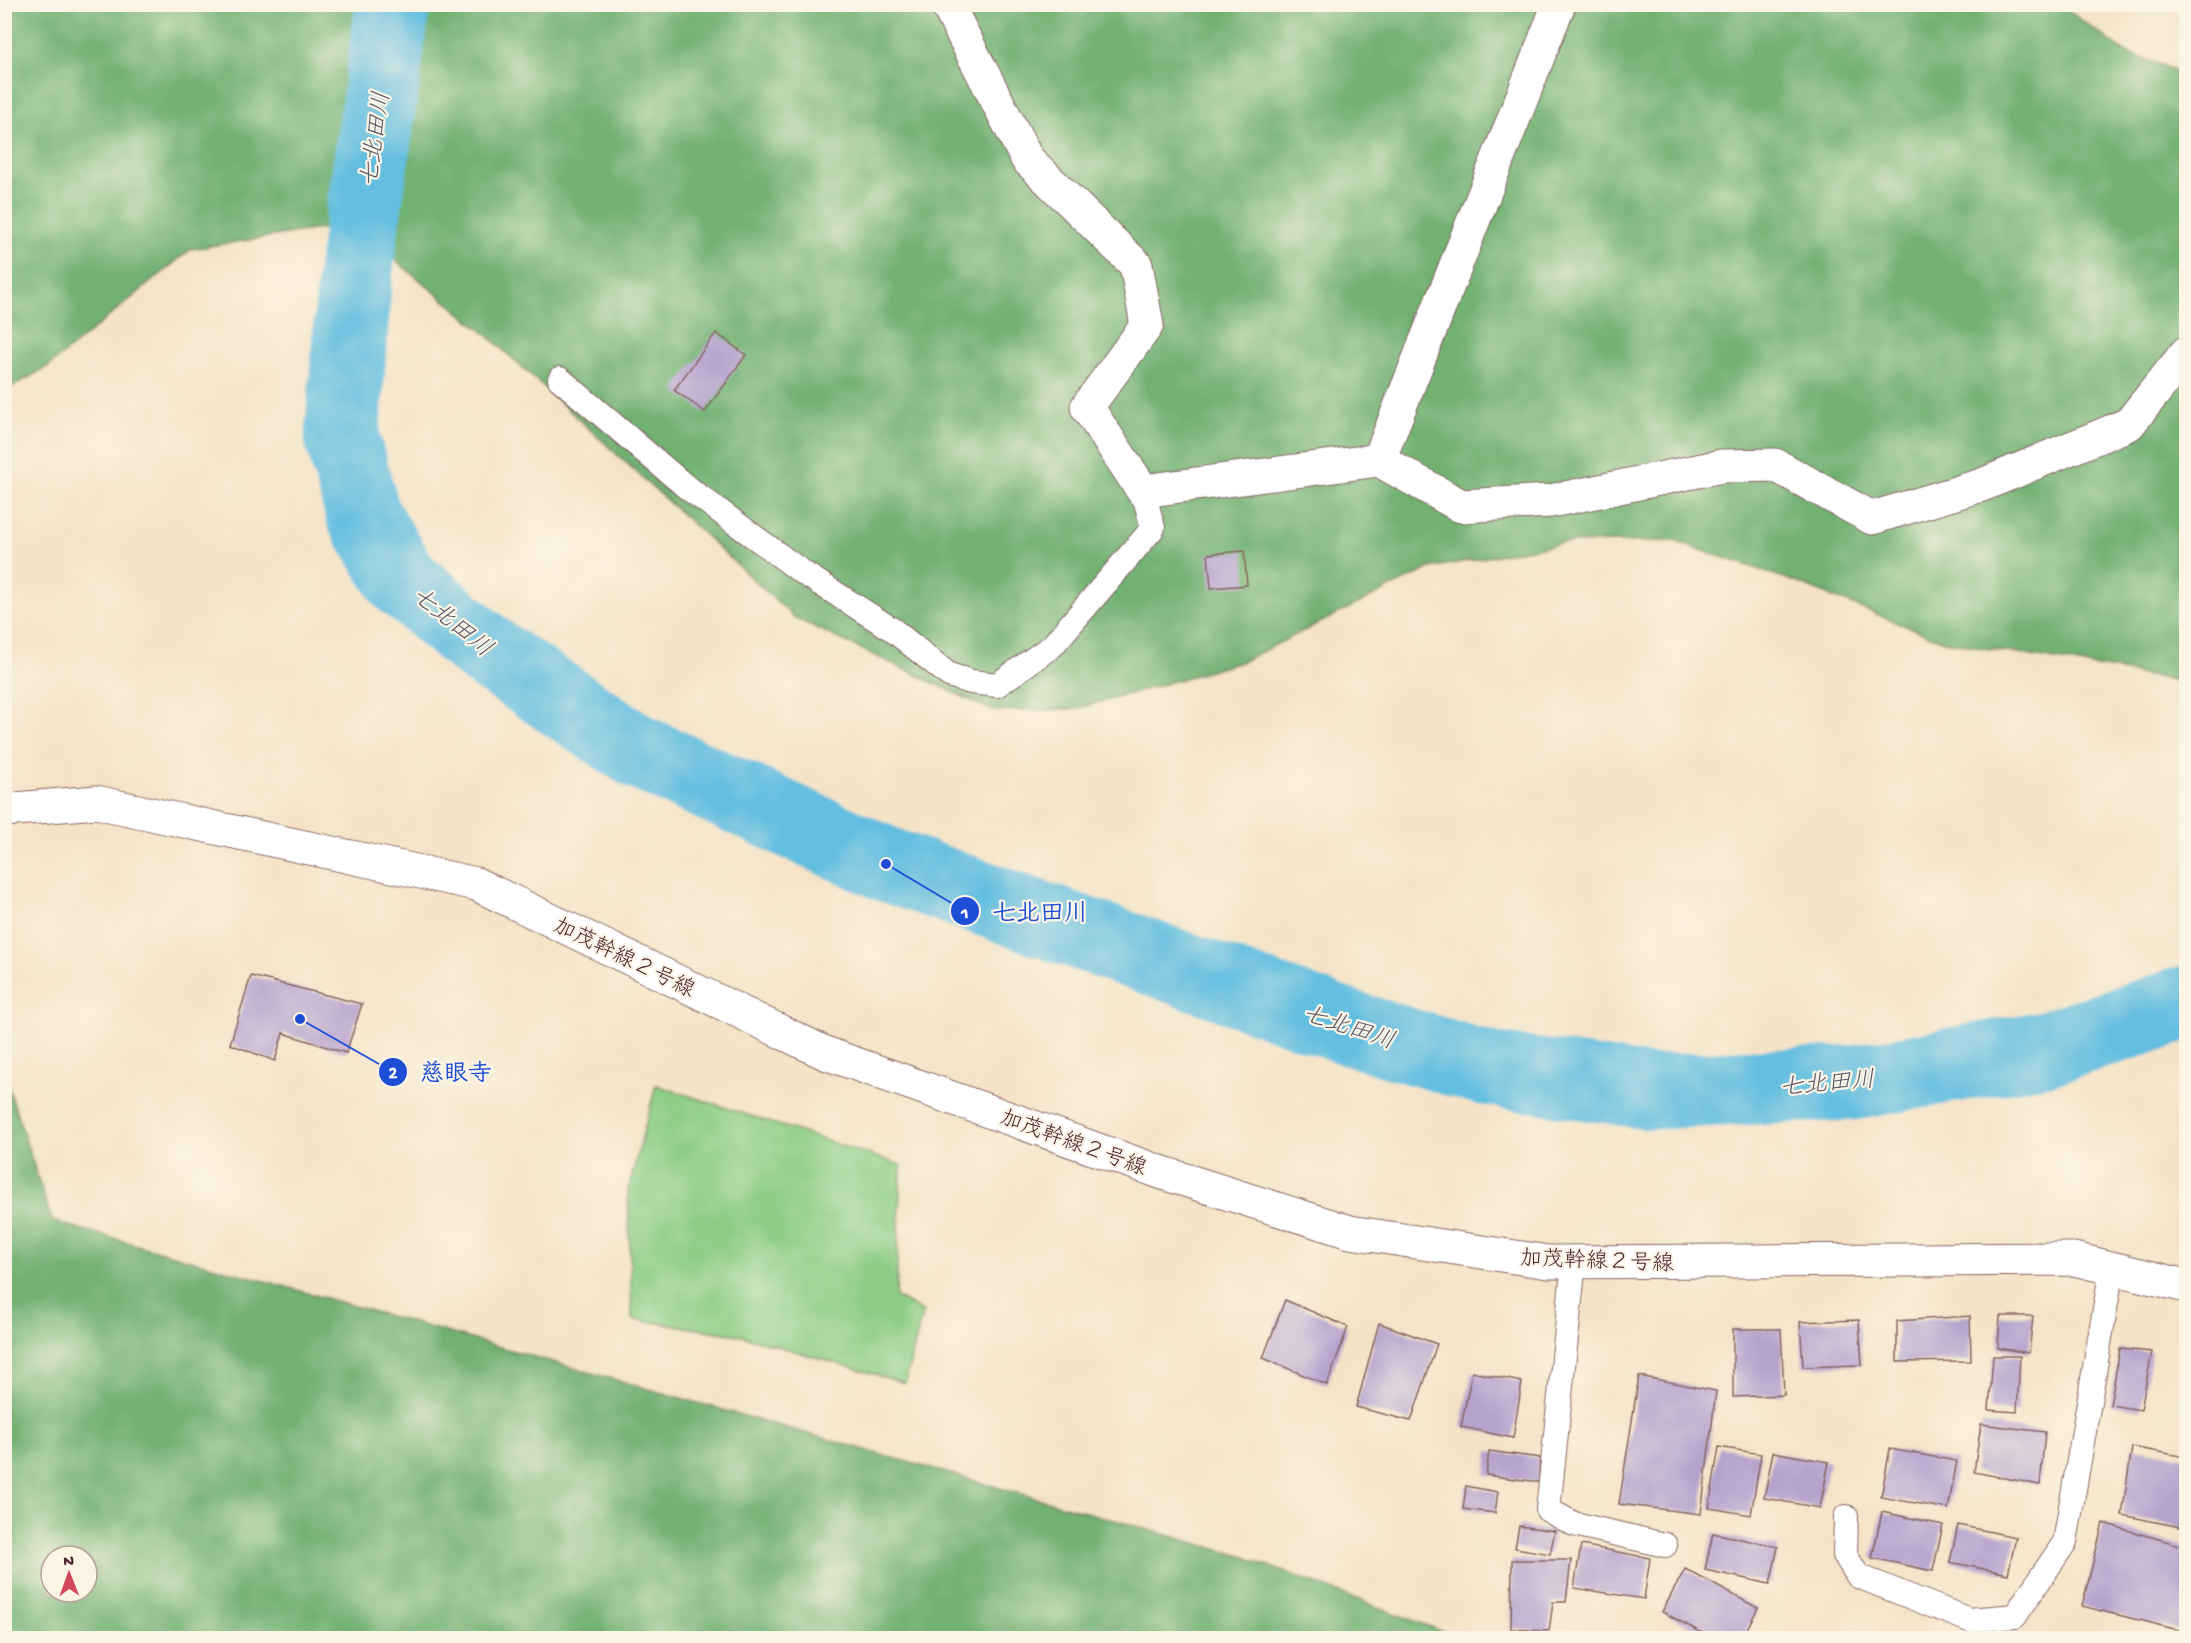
<svg xmlns="http://www.w3.org/2000/svg" width="2191" height="1643" font-family="'Gochi Hand','Klee One',sans-serif">
<rect width="100%" height="100%" fill="#fcf5e5"/>
<filter id="ink" filterUnits="userSpaceOnUse"><feTurbulence type="fractalNoise" baseFrequency=".0167" numOctaves="2"/><feDisplacementMap in="SourceGraphic" scale="12" xChannelSelector="R" yChannelSelector="G"/><feConvolveMatrix kernelMatrix="1 2 1 2 8 2 1 2 1" color-interpolation-filters="sRGB"/></filter>
<filter id="wash" filterUnits="userSpaceOnUse"><feTurbulence type="fractalNoise" baseFrequency=".008" numOctaves="4" result="noise"/><feDisplacementMap in="SourceGraphic" scale="24" xChannelSelector="R" yChannelSelector="G"/><feGaussianBlur stdDeviation="1.35" result="paint"/><feColorMatrix in="noise" values="0 0 0 0 0 0 0 0 0 0 0 0 0 0 0 0 0 1.4 0 .05"/><feComposite in="paint" operator="in"/></filter>
<g filter="url(#wash)">
<rect width="100%" height="100%" fill="#f4e3c6"/>
<polygon fill="#8cce85" stroke="#6b7658" stroke-width="1.5" points="656,1085 901,1165 896,1297 923,1312 905,1383 739,1335 632,1319 628,1190"/>
<g fill="#71b172" stroke="#5e684e" stroke-width="1.5" fill-rule="evenodd">
<polygon points="2059,4 2127,53 2186,74 2186,682 1944,641 1793,581 1674,541 1562,543 1430,568 1241,662 1076,709 993,711 795,618 486,334 351,224 191,249 49,366 5,391 5,5"/>
<path d="M 5,1077 L 52,1221 L 1242,1556 L 1460,1638 L 5,1638 ZM 51,1556 L 87,1556 L 87,1592 L 51,1592 Z"/>
</g>
<g fill="none" stroke-linecap="round" stroke-linejoin="round">
<polyline stroke="#63bee0" stroke-width="75" points="393,4 355,273 342,438 364,517 402,580 489,653 639,752 886,864 1350,1028 1484,1068 1649,1092 1851,1083 2047,1048 2186,1003"/>
</g>
<g id="blocks">
<g fill="#b5a3cd">
<polygon points="716,333 746,355 705,412 674,390"/>
<polygon points="1244,551 1247,585 1211,588 1208,554"/>
<polygon points="251,976 362,1004 346,1053 283,1033 275,1061 230,1044"/>
<polygon points="1285,1300 1348,1327 1327,1385 1263,1358"/>
<polygon points="1970,1316 1971,1361 1897,1362 1897,1321"/>
<polygon points="2000,1316 2033,1316 2029,1353 1998,1348"/>
<polygon points="1859,1320 1862,1365 1803,1367 1800,1322"/>
<polygon points="1379,1323 1437,1344 1411,1421 1356,1407"/>
<polygon points="1733,1329 1781,1329 1784,1395 1733,1397"/>
<polygon points="2120,1349 2152,1352 2141,1410 2110,1405"/>
<polygon points="1993,1356 2020,1356 2017,1412 1989,1410"/>
<polygon points="1472,1372 1522,1382 1513,1438 1461,1427"/>
<polygon points="1639,1376 1716,1391 1701,1514 1619,1504"/>
<polygon points="1981,1424 2045,1432 2040,1485 1974,1472"/>
<polygon points="1719,1447 1761,1454 1751,1515 1709,1508"/>
<polygon points="2132,1447 2186,1457 2185,1528 2122,1515"/>
<polygon points="1890,1449 1957,1461 1948,1509 1881,1497"/>
<polygon points="1489,1451 1540,1458 1539,1482 1486,1475"/>
<polygon points="1773,1452 1829,1462 1820,1508 1764,1498"/>
<polygon points="1466,1486 1498,1492 1495,1513 1463,1509"/>
<polygon points="1882,1512 1943,1525 1933,1571 1872,1558"/>
<polygon points="2103,1523 2186,1547 2186,1618 2183,1631 2082,1606"/>
<polygon points="1958,1525 2016,1537 2008,1574 1950,1562"/>
<polygon points="1519,1526 1555,1531 1550,1554 1515,1548"/>
<polygon points="1713,1533 1778,1547 1770,1584 1705,1570"/>
<polygon points="1581,1545 1650,1558 1644,1599 1574,1588"/>
<polygon points="1512,1560 1571,1560 1566,1602 1553,1602 1549,1631 1511,1629"/>
<polygon points="1685,1569 1758,1608 1742,1638 1712,1638 1662,1612"/>
</g>
</g>
</g>
<g filter="url(#ink)">
<use href="#blocks" fill-opacity="0" stroke="#866461" stroke-width="1.5"/>
<g fill="none" stroke-linecap="round" stroke-linejoin="round">
<g stroke="#866461" stroke-width="26">
<g id="lane">
<polyline points="560,379 684,485 802,572 893,630 949,675 971,682 997,685 1052,646 1153,528 1143,491"/>
<polyline points="1574,1262 1548,1510 1574,1524 1665,1545"/>
<polyline points="1846,1517 1845,1555 1858,1576 1969,1620 2015,1616 2065,1542 2112,1268"/>
</g>
</g>
<g stroke="#866461" stroke-width="35">
<g id="street">
<polyline points="947,4 1027,159 1136,265 1147,325 1087,407 1143,491 1379,460 1559,4"/>
<polyline points="1379,460 1461,506 1551,501 1722,466 1775,465 1872,518 1982,485 2129,424 2186,353"/>
</g>
</g>
<g stroke="#866461" stroke-width="35">
<polyline id="secondary" points="4,810 96,802 476,884 825,1053 1160,1172 1350,1232 1548,1262 2074,1259 2186,1286"/>
</g>
<use href="#lane" stroke="#fff" stroke-width="24"/>
<use href="#street" stroke="#fff" stroke-width="33"/>
<use href="#secondary" stroke="#fff" stroke-width="33"/>
</g>
</g>
<g text-anchor="middle" stroke-width="4.5" stroke-linejoin="round" paint-order="stroke">
<g font-size="22" fill="#4a1f2b" stroke="#fcf5e5">
<text transform="translate(625 956) rotate(26)" y="8">加茂幹線２号線</text>
<text transform="translate(1074 1141) rotate(20)" y="8">加茂幹線２号線</text>
<text transform="translate(1597 1259) rotate(2)" y="8">加茂幹線２号線</text>
</g>
<g font-size="24" font-style="italic" fill="#53576a" stroke="#fcf5e5">
<text transform="translate(374 139) rotate(-82)" y="8">七北田川</text>
<text transform="translate(453 621) rotate(39)" y="8">七北田川</text>
<text transform="translate(1349 1026) rotate(18)" y="8">七北田川</text>
<text transform="translate(1827 1082) rotate(-5)" y="8">七北田川</text>
</g>
</g>
<path fill="none" stroke="#1d4ed8" stroke-width="2" d="M886 864L965 911M300 1019L393 1072"/>
<g fill="#1d4ed8" stroke="#fcf5e5" stroke-width="2">
<circle cx="886" cy="864" r="6"/>
<circle cx="300" cy="1019" r="6"/>
<circle cx="965" cy="911" r="15"/>
<circle cx="393" cy="1072" r="15"/>
</g>
<g font-size="18" text-anchor="middle" font-weight="bold" fill="#fff">
<text x="965" y="918">1</text>
<text x="393" y="1078">2</text>
</g>
<g font-size="24" text-anchor="middle" font-weight="bold" fill="#1d4ed8" stroke="#fcf5e5" stroke-width="4.5" stroke-linejoin="round" paint-order="stroke">
<text x="1040" y="920">七北田川</text>
<text x="456" y="1080">慈眼寺</text>
</g>
<rect width="2191" height="1643" fill="none" stroke="#fcf5e5" stroke-width="24"/>
<g transform="translate(69 1574) rotate(359)"><circle r="28" fill="#fcf5e5" stroke="#b59f9b" stroke-width="1.5"/>
<path d="M0-4.5L10 22L0 15L-10 22Z" fill="#d1495b"/>
<text y="-9" font-size="16" font-weight="bold" text-anchor="middle" fill="#4a1f2b">N</text>
</g>
</svg>
